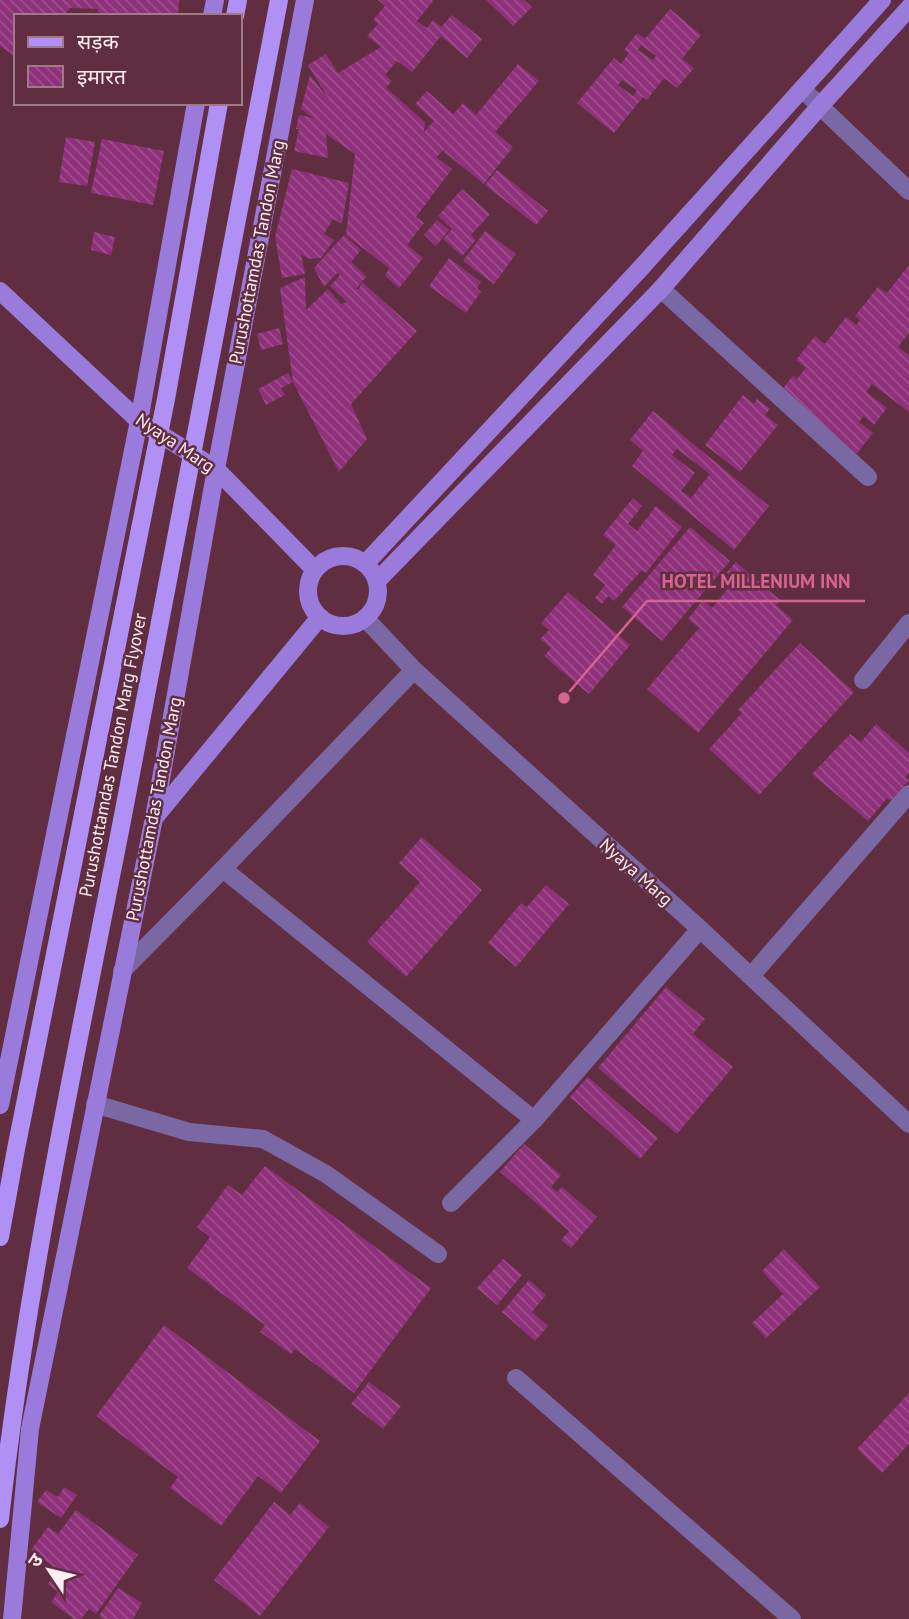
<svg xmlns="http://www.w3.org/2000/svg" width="909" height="1619" font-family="'PT Sans','Noto Sans Devanagari',sans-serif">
<defs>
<pattern id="building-back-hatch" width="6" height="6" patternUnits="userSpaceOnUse" patternTransform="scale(1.75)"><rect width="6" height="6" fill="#8e317a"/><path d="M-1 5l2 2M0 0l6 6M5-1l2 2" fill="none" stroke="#9f4f8d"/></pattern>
</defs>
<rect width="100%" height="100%" fill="#612e41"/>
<g fill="url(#building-back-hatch)" fill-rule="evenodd">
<polygon points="0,0 179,0 178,16 106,16 97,11 98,9 70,8 64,16 16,16 16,57 0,46"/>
<polygon points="378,0 431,0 433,1 417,21 427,28 433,20 441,27 452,15 482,39 467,58 441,36 412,72 397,61 385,75 392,81 386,88 425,122 424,132 434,121 415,104 427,91 453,114 463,103 476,115 518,64 539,81 495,132 513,147 484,184 444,152 448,147 436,157 452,169 416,217 424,223 407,245 423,258 399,288 385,276 389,268 346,235 355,154 326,134 328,158 294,151 299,129 296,129 299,115 314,118 301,109 310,75 329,100 308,65 326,54 338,73 381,47 367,36 378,24 373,20 385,6"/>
<polygon points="486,0 524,0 532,7 513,26"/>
<path d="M 670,9 L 701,35 L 682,59 L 694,68 L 677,88 L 664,78 L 647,100 L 643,97 L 614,133 L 577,103 L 614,58 L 621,64 L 629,53 L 624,50 L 637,33 L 645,39 ZM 641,45 L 656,56 L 653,60 L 638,50 ZM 622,80 L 637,90 L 633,96 L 618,85 Z"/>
<polygon points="66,137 95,142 87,186 59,182"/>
<polygon points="102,139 164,151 153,205 91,193"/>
<polygon points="292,169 349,183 342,224 333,219 324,234 334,240 321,258 309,259 301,254 305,274 282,278 275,237"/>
<polygon points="497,170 548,211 536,225 485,185"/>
<polygon points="462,189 490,214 471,235 476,240 462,256 443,239 452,229 438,216"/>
<polygon points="437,220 449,230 436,246 424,235"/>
<polygon points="485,231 516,254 494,284 463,261"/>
<polygon points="94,232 115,237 111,255 91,250"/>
<polygon points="344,235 361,250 351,262 367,277 364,279 356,289 359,289 362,282 417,331 351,404 367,439 339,472 293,382 281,388 285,395 266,405 258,389 288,373 293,382 280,288 305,277 306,310 328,289 341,304 347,302 330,286 340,275 337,273 324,287 314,268"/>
<polygon points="449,258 481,282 477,288 481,292 466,313 429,286"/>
<polygon points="909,265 909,333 898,347 909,355 909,412 872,384 866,392 887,408 874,425 864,416 859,422 873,433 855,456 781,391 793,376 797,379 806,368 796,360 815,336 825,344 846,317 856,325 860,320 855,316 878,287 887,293"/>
<polygon points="279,328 283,344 261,350 257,334"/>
<polygon points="743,395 754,404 757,399 770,409 765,415 778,425 740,472 705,445"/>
<path d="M 653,411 L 769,506 L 734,550 L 632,466 L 643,451 L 630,440 ZM 677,449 L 710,474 L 691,498 L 681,491 L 695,473 L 672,455 Z"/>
<polygon points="633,498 642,506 628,524 637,531 656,506 682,527 646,573 642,570 614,601 608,596 602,604 595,598 605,585 593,575 616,545 603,535"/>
<polygon points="690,527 730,561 662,641 622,607"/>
<polygon points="736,562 780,600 776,605 793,620 698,733 647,689 699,628 688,619 703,600 712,608 735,580 726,573"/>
<polygon points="568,592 630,645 589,694 544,656 551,648 540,639 549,630 541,623"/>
<polygon points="800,643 854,692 759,795 709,749 742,713 738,710"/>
<polygon points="876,724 909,753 909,773 905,777 909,780 891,801 887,798 868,821 812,774 850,734 861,742"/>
<polygon points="422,837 482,890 406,977 367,942 420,882 399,863"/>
<polygon points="546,885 569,904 516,967 488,943 521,903 527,907"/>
<polygon points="666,987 705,1019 693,1034 733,1067 677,1134 598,1068"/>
<polygon points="588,1077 658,1138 640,1159 570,1097"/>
<polygon points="524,1144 561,1175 551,1187 557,1192 562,1187 597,1217 571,1248 561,1240 569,1231 500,1172"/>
<polygon points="265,1166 431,1288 354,1393 295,1349 291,1354 260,1332 265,1325 187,1268 210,1237 197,1227 228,1185 242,1195"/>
<polygon points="784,1249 820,1287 766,1338 752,1323 783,1294 762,1271"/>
<polygon points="503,1259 522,1275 497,1305 477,1288"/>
<polygon points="529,1280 546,1295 532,1312 548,1326 535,1341 502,1312"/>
<polygon points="164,1325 320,1441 281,1493 258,1476 221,1526 170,1488 178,1477 96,1416"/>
<polygon points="369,1382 401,1406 383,1429 351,1404"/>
<polygon points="909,1393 909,1444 882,1473 857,1449"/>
<polygon points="64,1487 77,1495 61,1518 37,1502 46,1490 58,1497"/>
<polygon points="274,1502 290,1515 300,1503 329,1527 260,1616 214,1580"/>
<polygon points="76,1510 138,1555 96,1614 89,1609 81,1619 74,1619 51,1602 58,1592 48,1584 58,1570 31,1550 48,1527 58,1534"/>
<polygon points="118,1588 142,1603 133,1619 103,1619 99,1616"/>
</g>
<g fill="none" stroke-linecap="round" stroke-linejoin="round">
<g stroke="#7a68a5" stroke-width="18">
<polyline points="802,89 909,191"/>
<polyline points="661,289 868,477"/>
<polyline points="365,618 414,670 700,929 909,1124"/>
<polyline points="863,680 909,623"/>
<polyline points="223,869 534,1120"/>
<polyline points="122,971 223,869 414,670"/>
<polyline points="751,976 909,794"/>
<polyline points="95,1104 189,1132 263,1139 326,1174 438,1254"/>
<polyline points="451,1203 534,1120 700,929"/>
<polyline points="516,1378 792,1619"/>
</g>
<g stroke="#9a7bdc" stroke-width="18">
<polyline points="212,16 215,0"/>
<polyline points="0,291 139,421 216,469 315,570"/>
<circle cx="343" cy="591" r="35"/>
<polyline points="365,564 639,270 882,0"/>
<polyline points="377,581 661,289 820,106 909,8"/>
<polyline points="155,817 320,617"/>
<polyline points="0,1105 139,421 196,103"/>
<polyline points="12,1619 30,1429 154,818 216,469 305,0"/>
</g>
<polyline stroke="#b090f4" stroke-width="18" points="235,16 238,0"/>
<g stroke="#b090f4" stroke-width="18">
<polyline points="0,1237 16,1149 166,399 219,103"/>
<path d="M 0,1519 C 26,1287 75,1059 120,831 C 174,554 227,277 279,0"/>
</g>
</g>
<g text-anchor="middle" stroke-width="5" stroke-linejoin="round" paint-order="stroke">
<g font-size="18" fill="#fceef2" stroke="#612e41">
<text transform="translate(257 252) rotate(-79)" y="6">Purushottamdas Tandon Marg</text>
<text transform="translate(175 443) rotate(34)" y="6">Nyaya Marg</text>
<text transform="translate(113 755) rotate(-79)" y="6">Purushottamdas Tandon Marg Flyover</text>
<text transform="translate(154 809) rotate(-79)" y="6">Purushottamdas Tandon Marg</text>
<text transform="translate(636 872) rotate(42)" y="6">Nyaya Marg</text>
</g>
</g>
<path fill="none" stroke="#d66390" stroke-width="2.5" d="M564 698L647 601H865"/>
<circle fill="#d66390" stroke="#612e41" stroke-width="2.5" cx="564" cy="698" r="7"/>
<g font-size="19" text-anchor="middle" font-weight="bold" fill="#d66390" stroke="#612e41" stroke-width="5" stroke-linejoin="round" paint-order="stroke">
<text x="756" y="588">HOTEL MILLENIUM INN</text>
</g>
<rect x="14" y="14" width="228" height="91" fill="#612e41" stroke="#9f7b88" stroke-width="2"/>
<rect x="28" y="37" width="35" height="10" fill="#b090f4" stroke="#9f7b88" stroke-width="2"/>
<text x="77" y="49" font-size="21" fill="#fceef2">सड़क</text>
<rect x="28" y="66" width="35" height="21" fill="url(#building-back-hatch)" stroke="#9f7b88" stroke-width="2"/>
<text x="77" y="84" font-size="21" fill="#fceef2">इमारत</text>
<g transform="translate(49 1570) rotate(305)" stroke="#612e41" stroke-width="5" paint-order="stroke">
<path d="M0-5L12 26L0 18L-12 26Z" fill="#fceef2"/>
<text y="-10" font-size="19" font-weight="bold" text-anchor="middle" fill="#fceef2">उ</text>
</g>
</svg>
